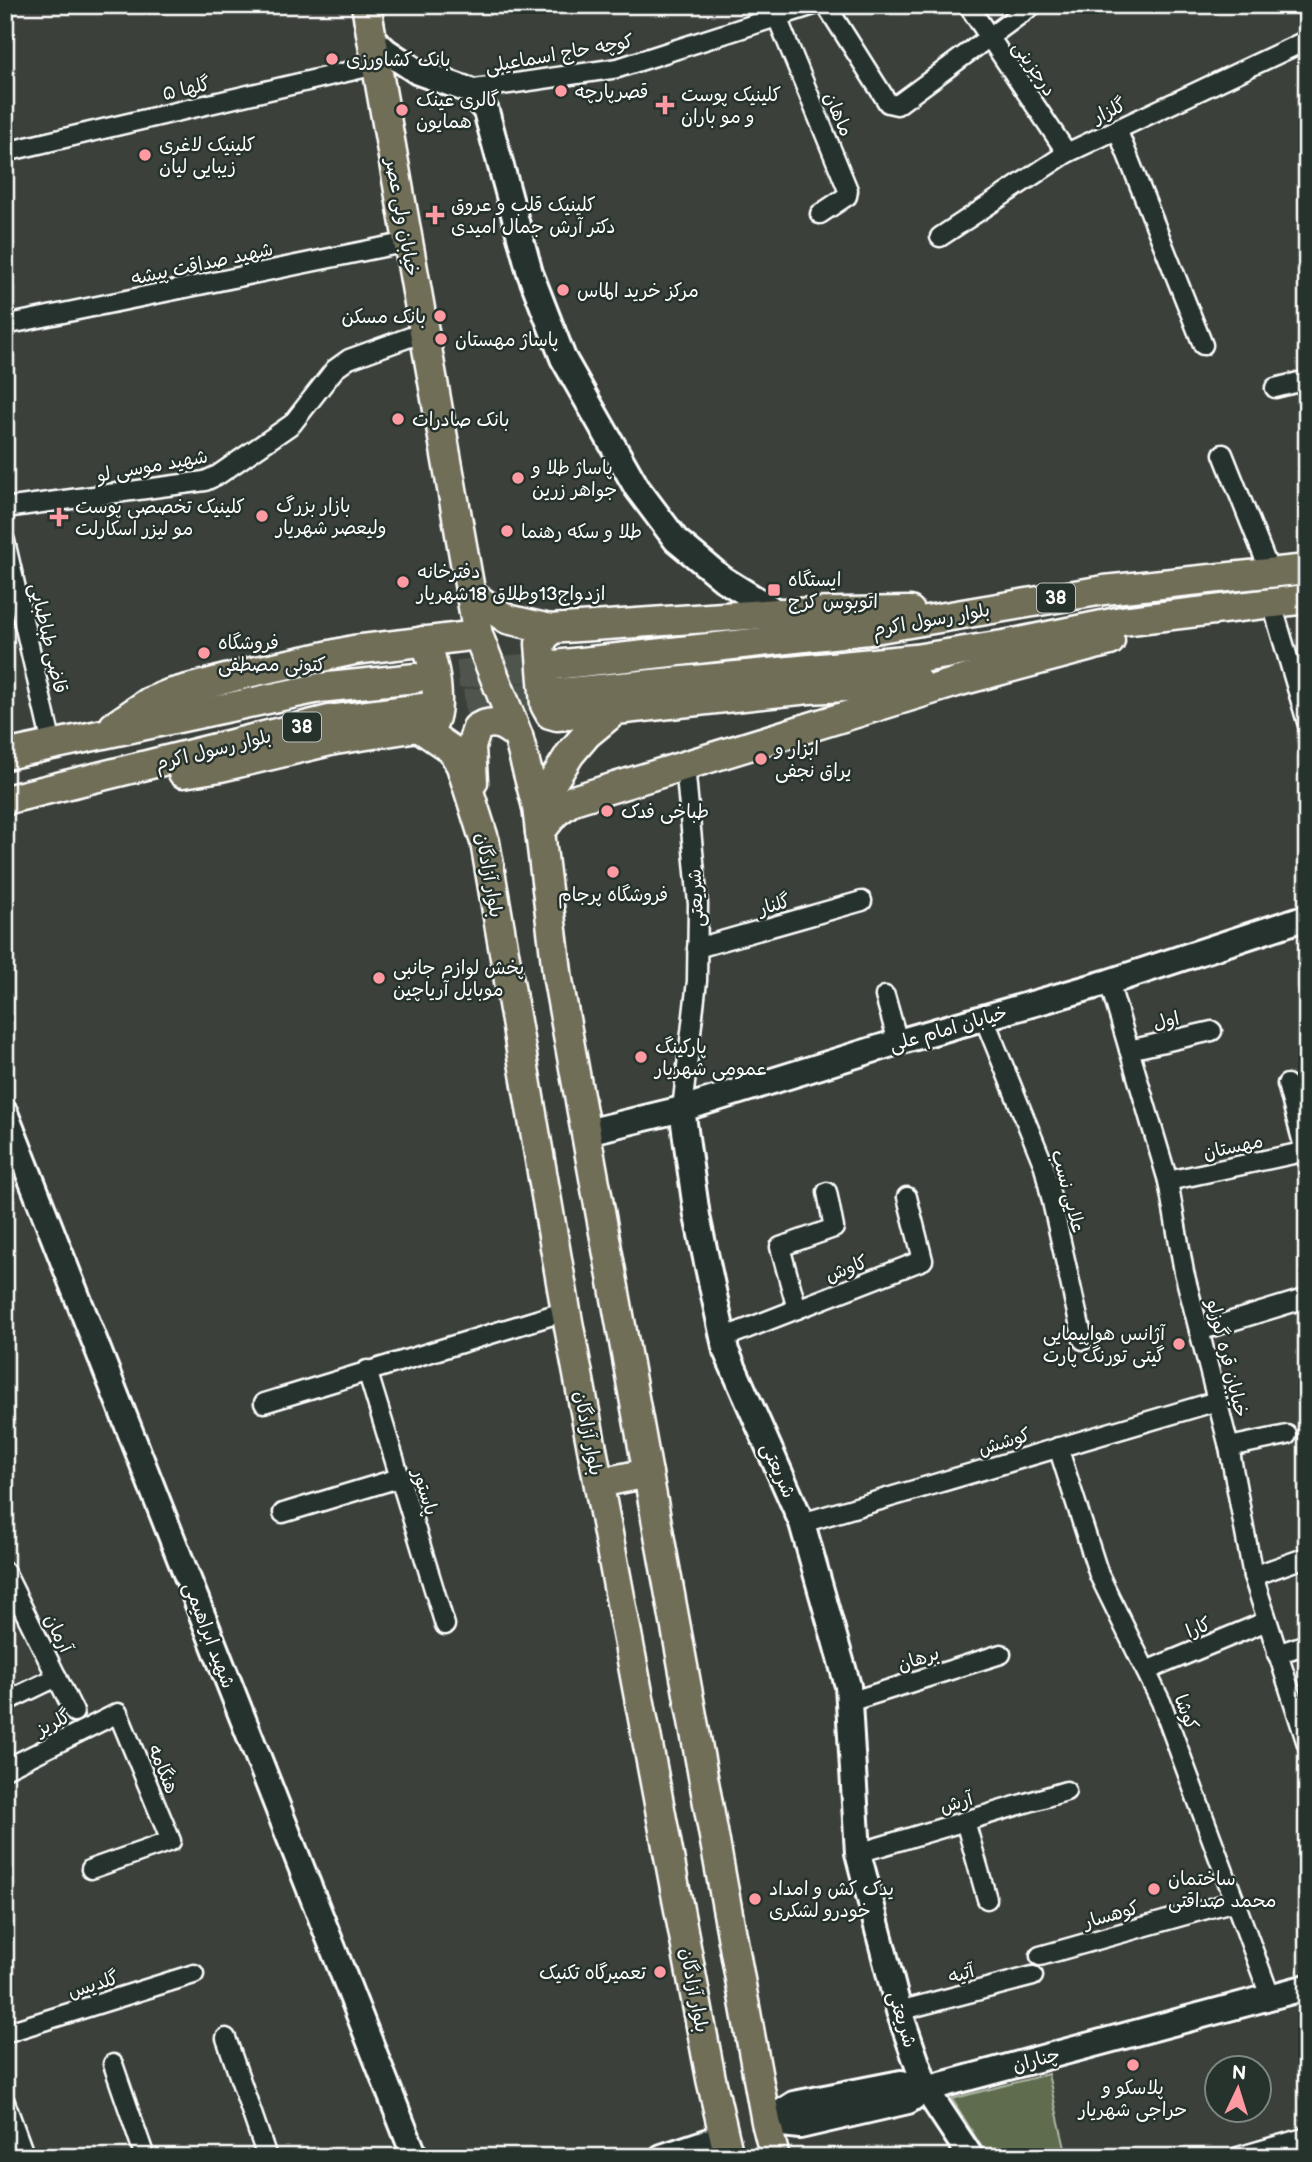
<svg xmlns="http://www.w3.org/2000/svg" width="1312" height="2162" font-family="'Balsamiq Sans','Playpen Sans Arabic',sans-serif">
<rect width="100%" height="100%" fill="#3b413a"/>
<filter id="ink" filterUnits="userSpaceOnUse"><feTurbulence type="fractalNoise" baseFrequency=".0143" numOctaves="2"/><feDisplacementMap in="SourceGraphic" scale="14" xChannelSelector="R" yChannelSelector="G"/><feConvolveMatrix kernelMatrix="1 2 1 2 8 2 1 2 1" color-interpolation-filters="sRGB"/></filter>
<g filter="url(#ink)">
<polygon fill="#5e6c4e" stroke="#aeb6a6" stroke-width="2" points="1048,2074 1067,2157 988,2157 952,2099"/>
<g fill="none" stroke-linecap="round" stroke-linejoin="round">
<g stroke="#4f544e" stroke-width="28" stroke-dasharray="28 14" stroke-linecap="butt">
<polyline points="416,678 555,665"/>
<polyline points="423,708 558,693"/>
</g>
<g stroke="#fff" stroke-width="23">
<g id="street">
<polyline points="772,5 848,190 847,196 820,214"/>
<polyline points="826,5 888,103 897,105 1033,5"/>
<polyline points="968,5 1067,153"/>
<polyline points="468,90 618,68 814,5"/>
<polyline points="1117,129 1203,345"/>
<polyline points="5,152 376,65"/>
<polyline points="940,237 1067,153 1307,40"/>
<polyline points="5,325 408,242"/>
<polyline points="1275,388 1307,380"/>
<polyline points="1223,454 1270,572"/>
<polyline points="5,508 205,481 218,475 292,424 335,369 349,359 424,332"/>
<polyline points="5,541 52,745"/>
<polyline points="1272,604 1307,722"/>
<polyline points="697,948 862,901"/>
<polyline points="1109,982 1168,1181 1184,1272 1229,1447 1253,1576 1307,1744"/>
<polyline points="885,996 898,1042"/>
<polyline points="984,1018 1044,1166 1083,1340"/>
<polyline points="1129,1050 1212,1031"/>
<polyline points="1287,1084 1305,1151"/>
<polyline points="682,1109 697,981 698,904 685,765"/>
<polyline points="1168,1181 1307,1151"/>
<polyline points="797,1309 780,1247 834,1228 827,1192"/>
<polyline points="1199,1331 1307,1298"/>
<polyline points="723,1338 923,1260 907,1197"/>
<polyline points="367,1370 445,1625"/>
<polyline points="264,1403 566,1311"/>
<polyline points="1058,1447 1099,1575 1161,1702 1270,1996"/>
<polyline points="1229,1447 1287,1435"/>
<polyline points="283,1513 399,1478"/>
<polyline points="802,1523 1217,1401"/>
<polyline points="5,1572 74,1712"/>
<polyline points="1253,1576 1307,1557"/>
<polyline points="1277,1654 1307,1644"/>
<polyline points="1146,1671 1267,1621"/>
<polyline points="5,1702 57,1677"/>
<polyline points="849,1702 1001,1654"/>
<polyline points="5,1769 118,1713 171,1841 91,1869"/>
<polyline points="965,1821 987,1899"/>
<polyline points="858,1853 1066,1791"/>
<polyline points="1040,1956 1235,1901"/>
<polyline points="899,2011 1033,1976"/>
<polyline points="5,2033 194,1974"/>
<polyline points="226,2038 267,2157"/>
<polyline points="113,2064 145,2157"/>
<polyline points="5,2102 25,2157"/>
<polyline points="1238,2157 1307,2137"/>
</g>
</g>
<g stroke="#fff" stroke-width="30">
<g id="secondary">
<polyline points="371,37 386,51 418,72 468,90 486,111 530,273 563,358 637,488 676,540 723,579 778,613"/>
<polyline points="682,1109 697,1216 726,1351 802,1523 848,1686 858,1853 899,2011 926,2089 971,2157"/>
<polyline points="5,1113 415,2157"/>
<polyline points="587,1132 682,1109 898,1042 1109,982 1307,917"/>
<polyline points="766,2122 800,2126 908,2101 926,2089 1307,1987"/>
<polyline points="766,2122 794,2104 901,2083 926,2089"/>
<polyline points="662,2157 725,2136"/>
</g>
</g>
<g stroke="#fff" stroke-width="33">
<g id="primary">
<polyline points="366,5 478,635 518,736 537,807 558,980 766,2122 775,2157"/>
<polyline points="470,594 507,619 550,629 778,613 910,611"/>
<polyline points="550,629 540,644 545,705 550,714 557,716 616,710"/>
<polyline points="555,665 868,630 1104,590 1307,569"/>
<polyline points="558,693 915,659 1009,644 1122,621 1307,599"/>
<polyline points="114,726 149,702 169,694 252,672 354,650 478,635"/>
<polyline points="420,728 452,750 461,766 485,842 566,1311 711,2079 729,2157"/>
<polyline points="5,755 319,688 416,678"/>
<path d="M 183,773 L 221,767 L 335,740 L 431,725 C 443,713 435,654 423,641"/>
<path d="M 473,782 L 471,747 L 477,728 C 494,718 504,725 518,736"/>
<polyline points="5,800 329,720 423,708"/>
<polyline points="537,807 570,754 587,734 616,710 809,689 919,683"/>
<polyline points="540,832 555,813 573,800 960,681 1110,641"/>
<polyline points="599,1483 648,1473"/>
</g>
</g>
<use href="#street" stroke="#26332d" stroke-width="18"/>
<use href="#secondary" stroke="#26332d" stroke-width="24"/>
<use href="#primary" stroke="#716e59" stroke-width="28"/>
</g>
</g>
<g fill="#ff9aa2" stroke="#26332d" stroke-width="2.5">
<circle cx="332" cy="59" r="7"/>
<circle cx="561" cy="91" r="7"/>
<path d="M661.5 94.5h7v7h7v7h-7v7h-7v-7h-7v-7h7z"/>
<circle cx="402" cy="110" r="7"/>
<circle cx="145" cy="155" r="7"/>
<path d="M431.5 204.5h7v7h7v7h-7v7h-7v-7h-7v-7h7z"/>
<circle cx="563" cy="290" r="7"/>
<circle cx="440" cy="316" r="7"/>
<circle cx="441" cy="339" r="7"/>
<circle cx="398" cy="419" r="7"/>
<circle cx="518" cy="478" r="7"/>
<circle cx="262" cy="516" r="7"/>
<path d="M55.5 506.5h7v7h7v7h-7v7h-7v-7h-7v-7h7z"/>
<circle cx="507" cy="531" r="7"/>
<circle cx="403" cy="582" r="7"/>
<rect x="767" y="583" width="14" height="14" rx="3.5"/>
<circle cx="204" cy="653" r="7"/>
<circle cx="761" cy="759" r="7"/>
<circle cx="607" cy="811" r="7"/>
<circle cx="613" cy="872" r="7"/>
<circle cx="379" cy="978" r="7"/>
<circle cx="641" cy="1057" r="7"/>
<circle cx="1179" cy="1344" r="7"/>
<circle cx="1154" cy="1889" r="7"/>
<circle cx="755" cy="1899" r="7"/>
<circle cx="660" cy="1972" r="7"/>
<circle cx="1133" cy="2065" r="7"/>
</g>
<g text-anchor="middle" stroke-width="5" stroke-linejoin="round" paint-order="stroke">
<g fill="#26332d" stroke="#bec2c0" stroke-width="2">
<rect x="1037" y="583.5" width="38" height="29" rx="5"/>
<rect x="283" y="712.5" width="38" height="29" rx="5"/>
</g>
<g font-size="18" font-weight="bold" fill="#fff">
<text x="1056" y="604">38</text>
<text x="302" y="733">38</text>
</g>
<g font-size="19" fill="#fff" stroke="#26332d">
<text transform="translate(559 53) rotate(-10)" y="7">کوچه حاج اسماعیلی</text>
<text transform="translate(1035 68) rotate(56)" y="7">درجزینی</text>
<text transform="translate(186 88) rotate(-13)" y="7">گلها ۵</text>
<text transform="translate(1109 110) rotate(-25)" y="7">گلزار</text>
<text transform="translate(839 114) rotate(67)" y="7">ماهان</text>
<text transform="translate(403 217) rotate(80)" y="7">خیابان ولی عصر</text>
<text transform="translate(202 263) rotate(-12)" y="7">شهید صداقت پیشه</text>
<text transform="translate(152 465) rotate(-10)" y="7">شهید موسی لو</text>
<text transform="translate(931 619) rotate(-10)" y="7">بلوار رسول اکرم</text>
<text transform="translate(49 638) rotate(77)" y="7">قاضی طباطبایی</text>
<text transform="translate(213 749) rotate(-14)" y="7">بلوار رسول اکرم</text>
<text transform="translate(490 875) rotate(80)" y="7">بلوار آزادگان</text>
<text transform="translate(695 898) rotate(-93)" y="7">شریعتی</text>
<text transform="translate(774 904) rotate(-16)" y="7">گلنار</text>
<text transform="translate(1166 1020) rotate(-13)" y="7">اول</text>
<text transform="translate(948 1028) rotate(-16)" y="7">خیابان امام علی</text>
<text transform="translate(1233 1146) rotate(-12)" y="7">مهستان</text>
<text transform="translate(1069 1191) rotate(75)" y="7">علایی نسب</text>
<text transform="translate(846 1268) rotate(-21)" y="7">کاوش</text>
<text transform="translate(1228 1358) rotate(76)" y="7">خیابان قره گوزلو</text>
<text transform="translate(589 1433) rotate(79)" y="7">بلوار آزادگان</text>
<text transform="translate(1004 1441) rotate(-17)" y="7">کوشش</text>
<text transform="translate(779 1470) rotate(66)" y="7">شریعتی</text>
<text transform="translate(426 1492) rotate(73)" y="7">پاستور</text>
<text transform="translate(1198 1627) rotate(-23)" y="7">کارا</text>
<text transform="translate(59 1633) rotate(64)" y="7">آرمان</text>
<text transform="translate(210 1635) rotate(69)" y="7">شهید ابراهیمی</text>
<text transform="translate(918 1658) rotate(-18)" y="7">برهان</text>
<text transform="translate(1187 1712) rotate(69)" y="7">کوشا</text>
<text transform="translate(53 1722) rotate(-26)" y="7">گلریز</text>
<text transform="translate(164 1769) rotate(68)" y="7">هنگامه</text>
<text transform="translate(956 1802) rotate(-17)" y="7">آرش</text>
<text transform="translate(1111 1914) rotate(-16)" y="7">کوهسار</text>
<text transform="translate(961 1973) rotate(-15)" y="7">آتیه</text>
<text transform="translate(93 1984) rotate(-17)" y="7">گلدیس</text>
<text transform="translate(695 1990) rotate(79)" y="7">بلوار آزادگان</text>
<text transform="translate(903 2019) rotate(73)" y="7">شریعتی</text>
<text transform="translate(1036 2059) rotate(-15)" y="7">چناران</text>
</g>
<g font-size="19" fill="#fff" stroke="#26332d" text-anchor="start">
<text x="346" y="66">بانک کشاورزی</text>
<text x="575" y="98">قصرپارچه</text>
<text x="681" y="101">کلینیک پوست<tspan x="681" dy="22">و مو باران</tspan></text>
<text x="416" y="106">گالری عینک<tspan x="416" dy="22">همایون</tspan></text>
<text x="159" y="151">کلینیک لاغری<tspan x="159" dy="22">زیبایی لیان</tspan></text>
<text x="451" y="211">کلینیک قلب و عروق<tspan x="451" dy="22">دکتر آرش جمال امیدی</tspan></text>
<text x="577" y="297">مرکز خرید الماس</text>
<text x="426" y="323" text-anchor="end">بانک مسکن</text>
<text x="455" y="346">پاساژ مهستان</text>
<text x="412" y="426">بانک صادرات</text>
<text x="532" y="474">پاساژ طلا و<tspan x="532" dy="22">جواهر زرین</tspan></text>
<text x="276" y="512">بازار بزرگ<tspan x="276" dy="22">ولیعصر شهریار</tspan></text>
<text x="75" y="513">کلینیک تخصصی پوست<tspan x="75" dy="22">مو لیزر اسکارلت</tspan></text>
<text x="521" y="538">طلا و سکه رهنما</text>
<text x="417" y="578">دفترخانه<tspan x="417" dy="22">ازدواج13وطلاق 18شهریار</tspan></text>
<text x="788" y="586">ایستگاه<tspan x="788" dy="22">اتوبوس کرج</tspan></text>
<text x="218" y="649">فروشگاه<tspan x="218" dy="22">کتونی مصطفی</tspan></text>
<text x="775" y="755">ابزار و<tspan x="775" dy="22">یراق نجفی</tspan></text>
<text x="621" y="818">طباخی فدک</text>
<text x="613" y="901" text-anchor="middle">فروشگاه پرجام</text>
<text x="393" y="974">پخش لوازم جانبی<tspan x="393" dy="22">موبایل آریاچین</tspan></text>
<text x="655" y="1053">پارکینگ<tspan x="655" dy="22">عمومی شهریار</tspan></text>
<text x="1165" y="1340" text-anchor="end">آژانس هواپیمایی<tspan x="1165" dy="22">گیتی تورنگ پارت</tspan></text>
<text x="1168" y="1885">ساختمان<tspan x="1168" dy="22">محمد صداقتی</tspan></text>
<text x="769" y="1895">یدک کش و امداد<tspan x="769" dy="22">خودرو لشکری</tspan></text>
<text x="646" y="1979" text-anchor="end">تعمیرگاه تکنیک</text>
<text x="1133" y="2094" text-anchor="middle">پلاسکو و<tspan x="1133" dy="22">حراجی شهریار</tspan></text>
</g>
</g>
<rect width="1312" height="2162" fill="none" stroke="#26332d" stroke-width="28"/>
<rect x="14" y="14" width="1284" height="2134" fill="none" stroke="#fff" stroke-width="2.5" filter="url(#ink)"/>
<g transform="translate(1238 2089) rotate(4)"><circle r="33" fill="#26332d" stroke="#7d8581" stroke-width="2"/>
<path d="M0-5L12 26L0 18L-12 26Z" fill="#ff9aa2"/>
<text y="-10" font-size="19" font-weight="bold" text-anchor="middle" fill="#ffffff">N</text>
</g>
</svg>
